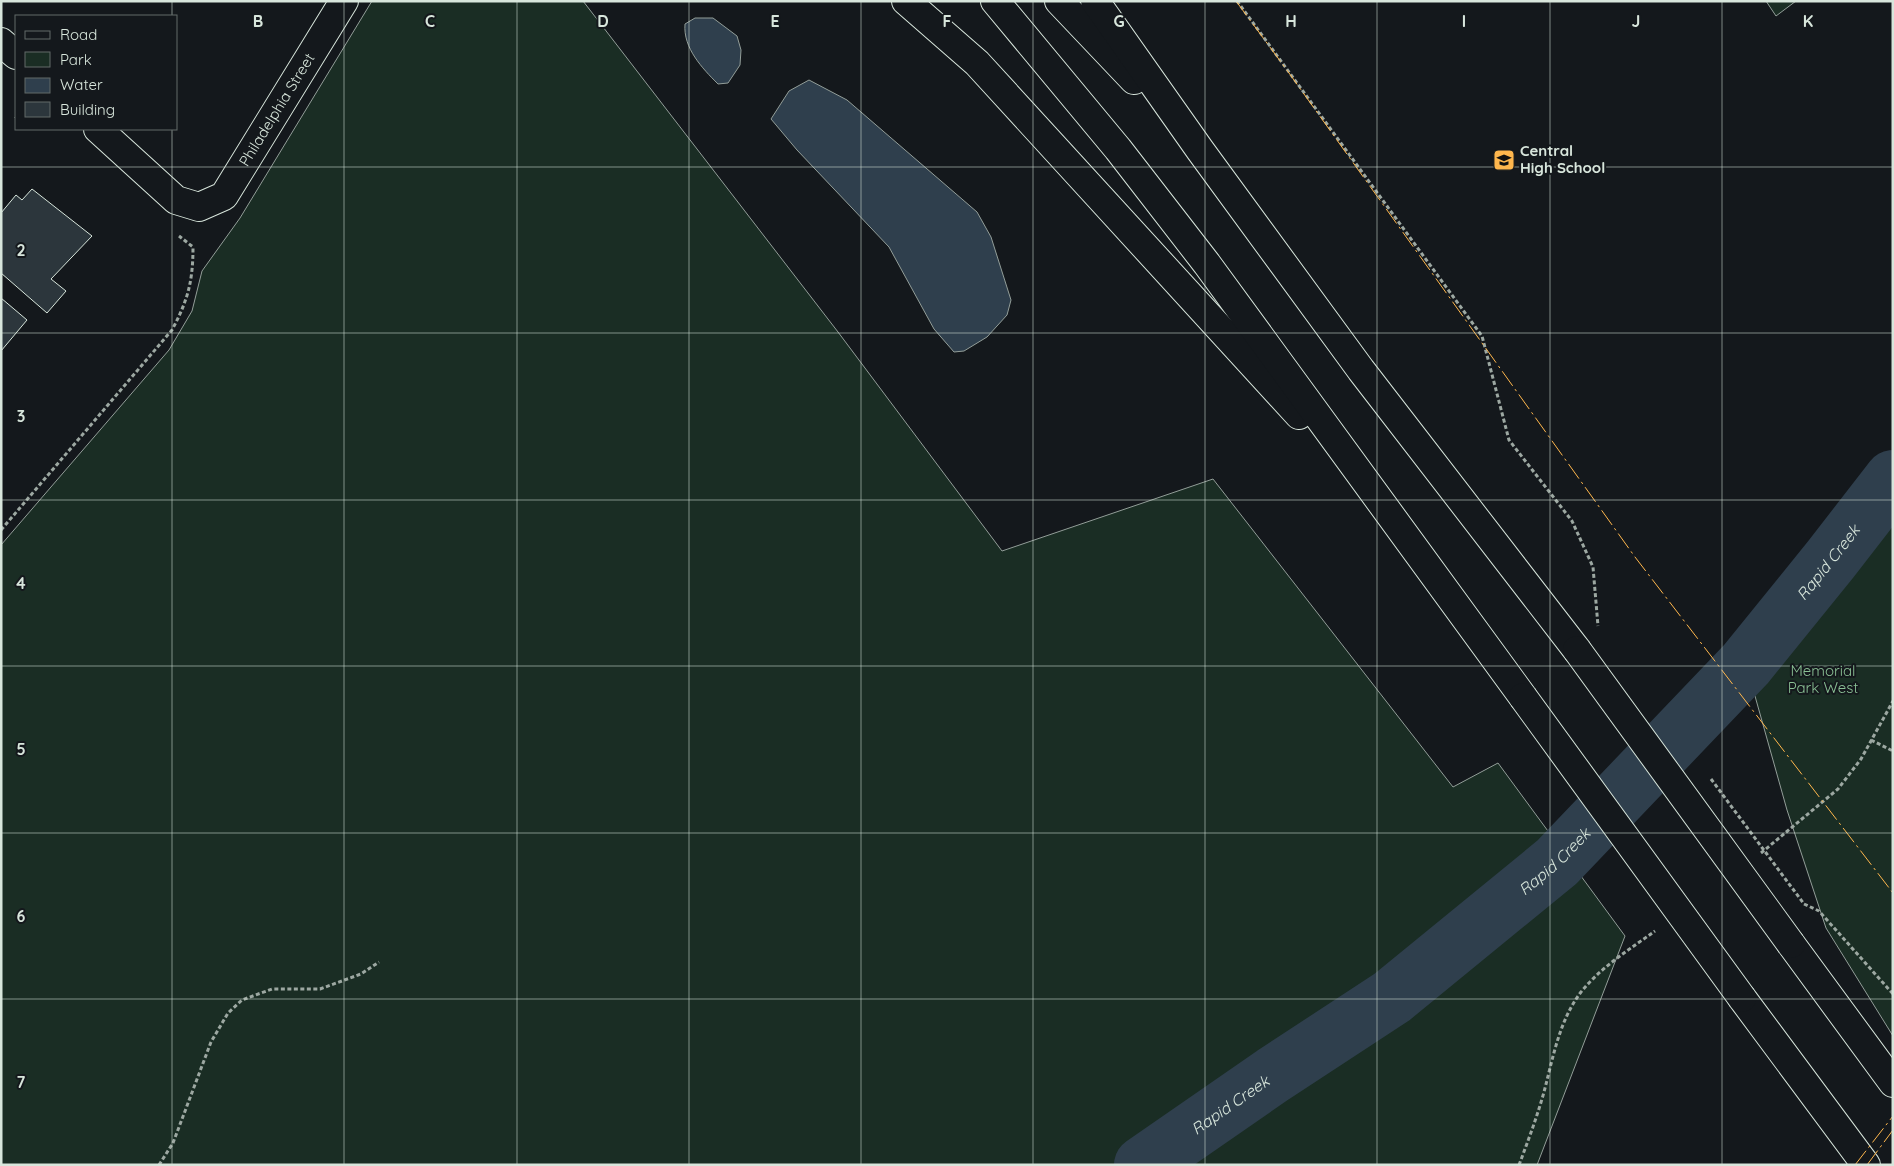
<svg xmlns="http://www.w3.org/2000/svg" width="1894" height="1166" font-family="Quicksand,sans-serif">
<rect width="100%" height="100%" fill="#14181c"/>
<g fill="#1a2d24" stroke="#939e99">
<polygon points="372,1 583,1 838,332 1002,551 1213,479 1453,787 1498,763 1625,936 1537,1165 1,1165 1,545 169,350 192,311 202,271 240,218"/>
<polygon points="1766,1 1796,1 1776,16"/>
<polygon points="1893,479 1893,1036 1826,928 1787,810 1746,664 1831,559"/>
</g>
<g fill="#2f3f4d" stroke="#939e99">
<path d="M 695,18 L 713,18 L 737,36 L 741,50 L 740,65 L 728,83 L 718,84 C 702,68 683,48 685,24 Z"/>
<polygon points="809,80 847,100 977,212 991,237 1011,300 1007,315 987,337 964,351 954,352 934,329 889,247 797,150 771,119 789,91"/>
</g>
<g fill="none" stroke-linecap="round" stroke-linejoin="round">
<path stroke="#2f3f4d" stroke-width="58" id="s1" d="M 1143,1165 L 1273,1075 L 1392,997 L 1557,862 L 1746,664 L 1831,559 L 1893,479"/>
</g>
<g fill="#2c363c" stroke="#d8e6dc">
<polygon points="32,189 92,236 51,279 66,291 47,313 1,273 1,213 16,195 22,200"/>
<polygon points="1,298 27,320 1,351"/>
</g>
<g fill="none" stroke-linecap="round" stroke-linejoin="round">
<g stroke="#d8e6dc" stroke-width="30">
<g id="minor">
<polyline points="1,42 16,55"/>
<path id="s2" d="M 98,129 L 176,200 L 199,207 L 224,196 L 344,1"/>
</g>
</g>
<g stroke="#d8e6dc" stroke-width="30">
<g id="motorway">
<polyline points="906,1 977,63 1299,415"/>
<polyline points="995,1 1118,149 1207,264 1523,697"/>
<polyline points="1059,1 1134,80"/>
<polyline points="1095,1 1200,150 1361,370 1577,650"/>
<polyline points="1791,944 1893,1083"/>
<polyline points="1742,998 1866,1165"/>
</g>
</g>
<g stroke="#9da8a2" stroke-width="3" stroke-dasharray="4 2.5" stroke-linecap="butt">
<polyline points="1237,1 1482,336 1509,440 1572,521 1593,567 1598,626"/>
<polyline points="16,118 16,117"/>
<path d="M 1,530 L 172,330 C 188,300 193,281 193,247 L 179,236"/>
<polyline points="1871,740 1893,751"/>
<polyline points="1761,853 1838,789 1861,759 1893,701"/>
<polyline points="1804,904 1819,911 1893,994"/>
<polyline points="159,1165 173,1143 211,1042 228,1013 242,1000 272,989 320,989 361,974 379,962"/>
<path d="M 1519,1165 C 1528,1141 1537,1117 1544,1092 C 1553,1058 1559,1021 1581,992 C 1601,967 1630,949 1655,931"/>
</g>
<use href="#minor" stroke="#14181c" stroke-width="28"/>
<use href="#motorway" stroke="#14181c" stroke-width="28"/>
<g stroke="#d8e6dc" stroke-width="30" stroke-linecap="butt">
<g id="motorway-bridge">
<polyline points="1577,650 1791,944"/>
<polyline points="1523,697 1742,998"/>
</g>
</g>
<polyline stroke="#9da8a2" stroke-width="3" stroke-dasharray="4 2.5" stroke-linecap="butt" points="1711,779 1804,904"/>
<use href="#motorway-bridge" stroke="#14181c" stroke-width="28"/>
<g stroke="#ffb74d" stroke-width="1" stroke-dasharray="18 4 2.5 4" stroke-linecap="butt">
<polyline points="1236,1 1289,73 1635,557 1893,893"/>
<polyline points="1855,1165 1893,1116"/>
<polyline points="1867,1165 1893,1130"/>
</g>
</g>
<path fill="none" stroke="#d8e6dc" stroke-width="1" stroke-opacity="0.55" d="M 172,1 L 172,16M 344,1 L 344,1165M 517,1 L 517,1165M 689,1 L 689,1165M 861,1 L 861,1165M 1033,1 L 1033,1165M 1205,1 L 1205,1165M 1377,1 L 1377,1165M 1550,1 L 1550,1165M 1722,1 L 1722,1165M 172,129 L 172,1165M 1,167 L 1893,167M 1,333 L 1893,333M 1,500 L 1893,500M 1,666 L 1893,666M 1,833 L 1893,833M 1,999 L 1893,999"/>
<defs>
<g id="school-square" transform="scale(1.125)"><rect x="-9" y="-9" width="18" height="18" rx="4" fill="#ffb74d" stroke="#14181c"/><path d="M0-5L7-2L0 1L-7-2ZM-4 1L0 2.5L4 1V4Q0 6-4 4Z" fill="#111"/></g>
</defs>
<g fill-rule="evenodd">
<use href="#school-square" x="1504" y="160"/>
</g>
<g text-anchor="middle" stroke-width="4" stroke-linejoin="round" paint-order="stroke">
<g font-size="15" fill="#d8e6dc" stroke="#14181c">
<text dy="5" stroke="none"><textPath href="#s2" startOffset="258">Philadelphia Street</textPath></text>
</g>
<g font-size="15" font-weight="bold" fill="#d8e6dc" stroke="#14181c" text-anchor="start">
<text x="1520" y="156">Central<tspan x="1520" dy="17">High School</tspan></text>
</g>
<g font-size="15" fill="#8ac095" stroke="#14181c">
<text x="1823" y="676">Memorial<tspan x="1823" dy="17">Park West</tspan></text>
</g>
<g font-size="16" font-style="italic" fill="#d8e6dc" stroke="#14181c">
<text dy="6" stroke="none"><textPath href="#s1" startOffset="918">Rapid Creek</textPath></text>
<text dy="6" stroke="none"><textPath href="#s1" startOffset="512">Rapid Creek</textPath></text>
<text dy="6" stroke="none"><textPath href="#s1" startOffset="106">Rapid Creek</textPath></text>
</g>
</g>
<g font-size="16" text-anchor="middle" font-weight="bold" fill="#d8e6dc" stroke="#14181c" stroke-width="4" stroke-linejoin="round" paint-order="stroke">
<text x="258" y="27">B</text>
<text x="430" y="27">C</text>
<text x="603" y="27">D</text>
<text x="775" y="27">E</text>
<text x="947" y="27">F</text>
<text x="1119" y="27">G</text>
<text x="1291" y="27">H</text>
<text x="1464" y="27">I</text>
<text x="1636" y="27">J</text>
<text x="1808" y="27">K</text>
<text x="21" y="256">2</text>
<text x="21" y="422">3</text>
<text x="21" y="589">4</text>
<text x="21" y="755">5</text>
<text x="21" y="922">6</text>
<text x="21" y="1088">7</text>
</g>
<rect width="1894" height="1166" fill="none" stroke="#d8e6dc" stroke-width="5"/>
<rect x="15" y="15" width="162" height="115" fill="#14181c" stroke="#626a69"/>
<rect x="25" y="31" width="25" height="8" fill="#14181c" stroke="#626a69"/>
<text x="60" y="40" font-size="15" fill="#d8e6dc">Road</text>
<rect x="25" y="52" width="25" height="15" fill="#1a2d24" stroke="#626a69"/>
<text x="60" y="65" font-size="15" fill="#d8e6dc">Park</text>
<rect x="25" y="78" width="25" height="15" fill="#2f3f4d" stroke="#626a69"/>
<text x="60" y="90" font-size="15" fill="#d8e6dc">Water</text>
<rect x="25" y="102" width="25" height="15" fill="#2c363c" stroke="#626a69"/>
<text x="60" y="115" font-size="15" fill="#d8e6dc">Building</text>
</svg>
